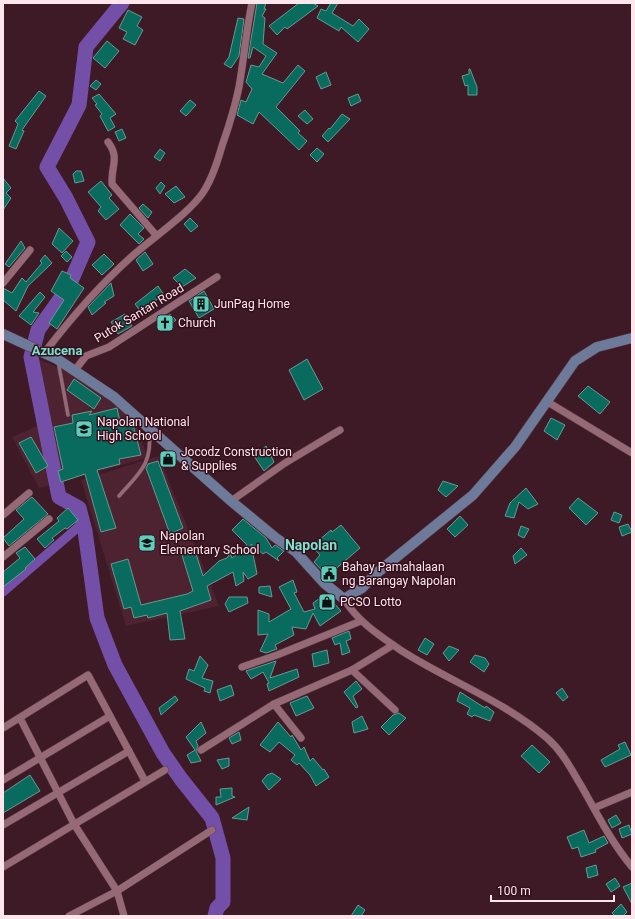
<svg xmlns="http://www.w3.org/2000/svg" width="635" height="919" font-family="Roboto,sans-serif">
<rect width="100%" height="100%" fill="#3e1a26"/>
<g fill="#4d2231">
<polygon points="37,359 70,372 106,393 136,420 147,458 39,488 12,437 48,421"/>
<polygon points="159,456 219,606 126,626 81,480"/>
</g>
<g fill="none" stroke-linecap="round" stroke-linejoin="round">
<polyline stroke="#734fa7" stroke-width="9" points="3,592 83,523"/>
<polyline stroke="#734fa7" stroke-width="15" points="122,3 86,47 79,105 47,167 66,198 88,242 68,288 38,330 31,357 59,497 79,508 85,531 97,618 115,665 163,753 181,779 212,818 223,858 223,902 217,908 215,916"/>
</g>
<g fill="#096b5e" stroke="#669a90">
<polygon points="257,3 266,3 264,9 266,9 262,16 265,18 263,44 277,53 262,74 283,83 298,65 305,71 276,107 300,131 298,133 307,141 299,150 259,112 253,124 237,115 241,100 246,102 252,89 246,82 251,65 259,67 266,56 253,47 250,58 248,58"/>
<polygon points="299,3 313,3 318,6 287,29 285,27 277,35 269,26"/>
<polygon points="331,3 338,3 332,13 353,26 359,19 369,29 358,42 341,27 339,31 317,18 321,9 326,11"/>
<polygon points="128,10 142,17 137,26 143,30 135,45 123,39 127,32 119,28"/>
<polygon points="238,18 244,19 239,56 231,68 224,64 229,57"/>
<polygon points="107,41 119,51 105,68 93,58"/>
<polygon points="469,69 470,69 477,87 477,95 468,95 468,85 465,86 462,76 469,74"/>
<polygon points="326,72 331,85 321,89 316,77"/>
<polygon points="96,80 101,84 96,90 90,86"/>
<polygon points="39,91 46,96 22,130 24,131 16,149 9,146 18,124 15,121"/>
<polygon points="99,94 116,114 110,118 115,127 108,131 100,116 102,114 95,105 97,104 92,98"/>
<polygon points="358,94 361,101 351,106 348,98"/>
<polygon points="190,100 196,105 186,116 180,111"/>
<polygon points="305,110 313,119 307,124 298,116"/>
<polygon points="342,114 350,119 328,142 322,136 329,128 330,129"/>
<polygon points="122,129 126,138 119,141 115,132"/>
<polygon points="317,148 324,154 317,162 310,155"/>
<polygon points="160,149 165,153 160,161 154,157"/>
<polygon points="76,171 81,171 84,181 75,183 73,174"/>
<polygon points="3,178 11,188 6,193 11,198 3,210"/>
<polygon points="101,181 112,195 109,198 119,209 106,220 98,211 101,207 88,192"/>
<polygon points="161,182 165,186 160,194 156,188"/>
<polygon points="176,186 185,197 174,203 165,194"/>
<polygon points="143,204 152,212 148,218 139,208"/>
<polygon points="130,214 144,228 138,234 144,239 139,244 120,225"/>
<polygon points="190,218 198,226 191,232 184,224"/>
<polygon points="59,228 73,241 62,253 52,244"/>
<polygon points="21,241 25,248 9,267 5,264"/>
<polygon points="66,251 72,257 67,262 61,256"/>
<polygon points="145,252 153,264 143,271 136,260"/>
<polygon points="104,254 114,264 102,275 92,265"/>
<polygon points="45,255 52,263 28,286 16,311 3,300 3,288 12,293 22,278 26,282 42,263 40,261"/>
<polygon points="185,269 196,278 182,287 173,278"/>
<polygon points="62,271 71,275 70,278 84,288 57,329 49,323 64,300 51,291"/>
<polygon points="111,283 114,296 104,302 106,303 92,315 88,307"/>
<polygon points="158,286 164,295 150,304 153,308 143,315 135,304"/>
<polygon points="204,291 214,309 199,318 189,301"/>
<polygon points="40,292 45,297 33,312 39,313 31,325 19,316"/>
<polygon points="125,314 132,326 118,334 111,322"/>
<polygon points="170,314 176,320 166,329 158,321"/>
<polygon points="307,359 323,389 304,400 289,370"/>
<polygon points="74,379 101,398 94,409 67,390"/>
<polygon points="588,386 610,402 600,414 578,396"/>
<polygon points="117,408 121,426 133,424 141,455 119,459 120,464 97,470 116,528 101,532 85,474 61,482 58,471 63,469 54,427 73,423 72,415 92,411 89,415"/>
<polygon points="551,418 565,425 557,440 544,431"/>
<polygon points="31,437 48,466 36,473 19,443"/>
<polygon points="266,446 274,462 264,471 254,456"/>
<polygon points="158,461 183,528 170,534 146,468 148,464"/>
<polygon points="443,481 458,486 446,497 438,490"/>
<polygon points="526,488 538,504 528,509 519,502 514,518 505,516 510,503"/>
<polygon points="32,497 48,514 9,546 3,538 24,519 16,510"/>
<polygon points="578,498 598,513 586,525 569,508"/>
<polygon points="68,508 78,520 67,529 65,528 52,538 54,540 45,548 37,539 59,521 57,518"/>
<polygon points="614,512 622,515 619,523 611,520"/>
<polygon points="460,516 468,525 455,537 447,529"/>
<polygon points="243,519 266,538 272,548 275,545 284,551 277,558 279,561 266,552 263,554 251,544 257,574 248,579 243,572 244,581 236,586 233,572 207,586 211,600 180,611 185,639 170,640 167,613 148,618 147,615 134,618 131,607 124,609 111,564 128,559 141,605 187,594 193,591 181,552 194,548 203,576 219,561 227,558 230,553 232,558 247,545 232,530"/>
<polygon points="628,524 632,532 622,536 619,527"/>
<polygon points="341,525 360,548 332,572 337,578 333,582 314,562 320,555 312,546 331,530 332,532"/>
<polygon points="521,526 529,529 524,538 518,535"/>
<polygon points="25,547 35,559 25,568 26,569 3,587 3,572 20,558 16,553"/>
<polygon points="521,548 527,555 515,564 513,556"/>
<polygon points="293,580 297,592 294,593 304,612 315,609 313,603 326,594 341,611 320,626 313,613 306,629 292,627 294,635 275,645 277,649 266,653 260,651 268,634 258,635 258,610 269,614 269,622 291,609 279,587"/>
<polygon points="270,586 272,597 259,593 259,587"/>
<polygon points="229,597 247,597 248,603 229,612 225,604"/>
<polygon points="349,631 351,639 346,641 350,652 342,655 340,643 335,645 332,638"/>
<polygon points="425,638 434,644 427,655 418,650"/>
<polygon points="449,646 459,650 449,661 443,653"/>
<polygon points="327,650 329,663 314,667 312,654"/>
<polygon points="475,655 485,658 489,664 484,672 470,662"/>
<polygon points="200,656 208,665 202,678 213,681 210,693 204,691 205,688 186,679 189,669 194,671"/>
<polygon points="276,661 270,678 297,669 299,677 269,691 267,684 269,683 263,672 251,679 246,671"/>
<polygon points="356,681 362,689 353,696 358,707 356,708 344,692"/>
<polygon points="231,685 234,695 220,701 217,690"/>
<polygon points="562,688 568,697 563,701 556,693"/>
<polygon points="460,692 485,708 486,706 494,712 490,721 474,715 472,717 467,714 470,708 457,701"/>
<polygon points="175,696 178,700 161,715 159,708"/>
<polygon points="307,696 314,708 296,716 290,703"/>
<polygon points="399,713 406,718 389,735 381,727 393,715"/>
<polygon points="362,716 368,729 354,733 352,722"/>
<polygon points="201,722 206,733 196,741 198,746 196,751 201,761 191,763 187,755 195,750 186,737"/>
<polygon points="278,722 291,737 292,735 301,750 304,747 310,761 313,758 323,770 324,769 329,777 316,786 310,775 299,763 297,765 291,760 295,755 279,742 270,752 260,745"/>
<polygon points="239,732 241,740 232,744 229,738"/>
<polygon points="625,742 631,755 605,767 601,760 620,749 618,745"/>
<polygon points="532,745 550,762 539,773 521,756"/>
<polygon points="229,758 229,766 222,769 217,760"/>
<polygon points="272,773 281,779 269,790 262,781 267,775"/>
<polygon points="30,775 40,791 3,813 3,793"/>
<polygon points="232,788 232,796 235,797 216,805 216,797 221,797 220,789"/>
<polygon points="249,807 247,820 232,818"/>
<polygon points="616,815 621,823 612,828 608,820"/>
<polygon points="629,825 632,834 622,838 619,829"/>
<polygon points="584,830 589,843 604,836 608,843 595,850 596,852 581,857 578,847 572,849 567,837"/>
<polygon points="596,865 598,875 588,878 586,868"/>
<polygon points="615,878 620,886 611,892 606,884"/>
<polygon points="632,883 632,904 623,887"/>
<polygon points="621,904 627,912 623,916 615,916 612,913"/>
<polygon points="358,905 365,910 361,916 351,916"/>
</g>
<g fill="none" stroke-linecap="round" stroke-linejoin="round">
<g stroke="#583944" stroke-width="4.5">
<g id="lane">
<polyline points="58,361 68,415"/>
<path d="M 119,496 C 139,473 153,464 149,431"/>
</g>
</g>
<g stroke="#583944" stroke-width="8">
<g id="street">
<path d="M 108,142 C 120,158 111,165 112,184 L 156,235"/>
<polyline points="3,283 30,250"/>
<path d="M 45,352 C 71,318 98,287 130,258 C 151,239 191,212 204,191 C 213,177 218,160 222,146 C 229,126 235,107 239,87 C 244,59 246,31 252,3"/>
<polyline points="75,370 86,356 109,347 217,277"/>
<polyline points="546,401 632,453"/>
<polyline points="231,501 285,463 340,430"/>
<polyline points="3,515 29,493"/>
<polyline points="3,557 49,519"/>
<path d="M 344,599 C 358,622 380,636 402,651 C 449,681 504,701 547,738 C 563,752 571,769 582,787 C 597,814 612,843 632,867"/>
<polyline points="242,667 277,655 361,621"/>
<polyline points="352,670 395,710"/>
<polyline points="274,704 301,738"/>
<polyline points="20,718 74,824 117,891 124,916"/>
<polyline points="3,728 88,675 145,781"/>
<polyline points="201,750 274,704 352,670 393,645"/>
<polyline points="3,780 110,716"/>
<polyline points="594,808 632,792"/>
<polyline points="3,825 129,751"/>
<polyline points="3,867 165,770"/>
<polyline points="69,916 117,891 212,830"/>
</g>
</g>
<g stroke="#583944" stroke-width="11">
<polyline id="secondary" points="3,334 57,359 114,397 231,501 276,538 296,552 324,583 344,599 362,588 378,572 473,495 515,447 575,361 597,347 632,338"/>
</g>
<use href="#lane" stroke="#956a76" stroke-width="3.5"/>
<use href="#street" stroke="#956a76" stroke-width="7"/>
<use href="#secondary" stroke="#6e7a99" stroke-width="10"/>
</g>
<defs>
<g id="building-square" transform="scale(0.9)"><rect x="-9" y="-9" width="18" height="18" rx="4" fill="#5ccebb" stroke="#33101c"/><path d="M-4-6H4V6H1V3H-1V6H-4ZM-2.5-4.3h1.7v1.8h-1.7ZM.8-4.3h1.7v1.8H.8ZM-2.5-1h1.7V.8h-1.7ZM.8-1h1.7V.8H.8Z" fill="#111"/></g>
<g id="church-square" transform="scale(0.9)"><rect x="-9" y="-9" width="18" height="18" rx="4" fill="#5ccebb" stroke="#33101c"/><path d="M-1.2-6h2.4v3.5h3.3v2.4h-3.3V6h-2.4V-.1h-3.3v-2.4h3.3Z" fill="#111"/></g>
<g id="school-square" transform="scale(0.9)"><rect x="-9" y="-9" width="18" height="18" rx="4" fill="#5ccebb" stroke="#33101c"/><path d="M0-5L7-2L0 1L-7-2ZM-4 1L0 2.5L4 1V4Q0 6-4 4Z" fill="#111"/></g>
<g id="shop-square" transform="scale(0.9)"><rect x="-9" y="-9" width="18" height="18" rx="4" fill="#5ccebb" stroke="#33101c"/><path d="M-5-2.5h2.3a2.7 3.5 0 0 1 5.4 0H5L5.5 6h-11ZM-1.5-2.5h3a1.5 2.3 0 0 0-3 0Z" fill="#111"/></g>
<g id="civic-square" transform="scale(0.9)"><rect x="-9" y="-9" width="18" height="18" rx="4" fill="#5ccebb" stroke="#33101c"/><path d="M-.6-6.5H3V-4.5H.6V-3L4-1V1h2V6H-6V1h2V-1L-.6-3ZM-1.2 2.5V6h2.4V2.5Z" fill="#111"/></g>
</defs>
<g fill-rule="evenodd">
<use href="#building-square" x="201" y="304"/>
<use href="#church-square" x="165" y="323"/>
<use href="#school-square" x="84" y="429"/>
<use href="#shop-square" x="168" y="459"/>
<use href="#school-square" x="147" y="543"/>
<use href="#civic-square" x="329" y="574"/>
<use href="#shop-square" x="327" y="602"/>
</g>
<g text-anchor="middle" stroke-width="3" stroke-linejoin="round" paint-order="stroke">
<g font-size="12" fill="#ffe5ec" stroke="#33101c" text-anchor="start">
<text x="214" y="308">JunPag Home</text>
<text x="178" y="327">Church</text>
<text x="97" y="426">Napolan National<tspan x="97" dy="14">High School</tspan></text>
<text x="181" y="456">Jocodz Construction<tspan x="181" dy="14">&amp; Supplies</tspan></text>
<text x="160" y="540">Napolan<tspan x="160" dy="14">Elementary School</tspan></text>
<text x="342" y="571">Bahay Pamahalaan<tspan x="342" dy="14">ng Barangay Napolan</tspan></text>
<text x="340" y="606">PCSO Lotto</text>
</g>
<g font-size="12" fill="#ffe5ec" stroke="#33101c">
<text transform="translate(139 313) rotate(-31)" y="4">Putok Santan Road</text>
</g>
<g font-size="13" font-weight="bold" fill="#7ce2d0" stroke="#33101c">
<text x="57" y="355">Azucena</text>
</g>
<g font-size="14" font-weight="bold" fill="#7ce2d0" stroke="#33101c">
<text x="311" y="550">Napolan</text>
</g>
</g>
<rect width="635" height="919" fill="none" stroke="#ffe5ec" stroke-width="8"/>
<path d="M491 895v6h123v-6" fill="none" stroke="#ffe5ec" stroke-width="2"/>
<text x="497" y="895" font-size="12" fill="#ffe5ec" stroke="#33101c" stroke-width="3" paint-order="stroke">100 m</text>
</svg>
